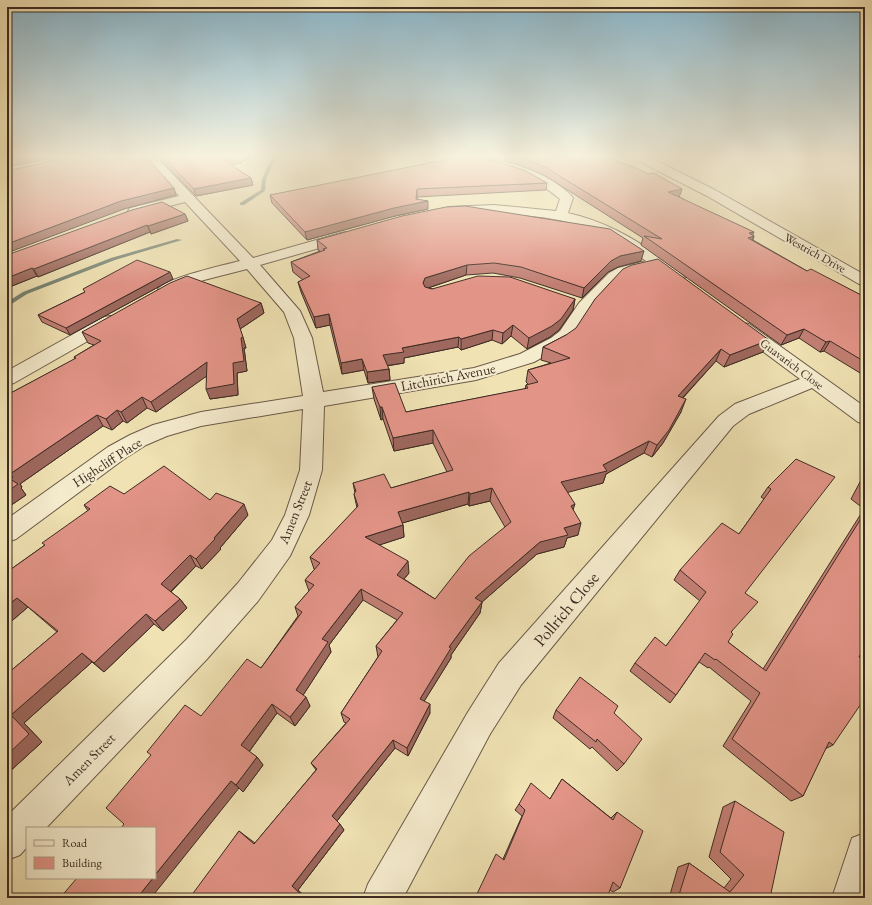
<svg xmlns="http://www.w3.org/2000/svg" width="872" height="905" font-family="'EB Garamond',serif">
<rect width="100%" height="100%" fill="#f0e2b3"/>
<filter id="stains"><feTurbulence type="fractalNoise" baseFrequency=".005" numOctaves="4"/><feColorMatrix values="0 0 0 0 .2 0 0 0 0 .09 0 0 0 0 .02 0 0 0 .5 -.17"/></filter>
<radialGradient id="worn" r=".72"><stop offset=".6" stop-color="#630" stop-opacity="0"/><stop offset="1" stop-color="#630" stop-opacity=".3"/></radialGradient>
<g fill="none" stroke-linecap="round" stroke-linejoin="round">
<g fill="#768473" fill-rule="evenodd">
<polygon points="272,158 276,158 266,179 265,191 244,205 240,205 240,203 261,190 262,179"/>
<polygon points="177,239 182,240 115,260 27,294 7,307 7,302 23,292 111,258"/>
</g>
<g stroke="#6a5a48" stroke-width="2">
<g id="minor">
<path d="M 145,158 L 157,158 L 253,258 L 341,233 L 346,232 L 351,233 L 353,236 L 351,239 L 260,265 L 300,311 L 312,338 L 323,392 L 474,368 L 520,354 L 551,338 L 560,331 L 579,303 L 609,273 L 618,268 L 646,261 C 599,225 559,216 500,214 C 484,213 464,217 448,213 L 446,210 L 448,207 L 494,205 L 556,211 L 560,199 C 526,171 501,168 459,161 L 454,158 C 490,158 526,162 557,184 C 562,188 569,192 573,198 L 568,213 C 604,221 634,238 664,260 C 671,266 680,271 685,278 L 683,281 C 670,284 662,274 653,267 L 651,269 L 628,275 L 619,279 L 591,310 L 572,339 L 563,346 L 534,362 L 476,380 L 324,406 L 322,470 L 309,515 L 290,556 L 258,601 L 207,659 L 46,828 L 27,828 L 27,847 L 20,855 L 7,860 L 7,816 L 187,639 L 238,583 L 272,540 L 285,515 L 300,470 L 303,409 L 201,426 L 167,436 L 146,445 L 124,459 L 16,539 L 7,542 L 7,519 L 108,447 L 130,435 L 153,425 L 201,412 L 303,396 L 294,338 L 284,312 L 247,269 L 204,280 L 166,294 L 160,292 L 158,289 C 166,278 224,265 240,261 L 185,202 L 135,215 L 130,214 L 128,211 L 130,208 L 179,196 Z"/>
<polygon points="633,158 649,158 663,164 715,190 865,275 865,286 859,284 707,196"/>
<polygon points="110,316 116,317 119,321 116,325 14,383 7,385 7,371 104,317"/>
<polygon points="743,323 749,324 865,407 865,424 858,422 812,388 749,414 733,426 521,685 490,734 403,898 363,898 368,884 468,712 499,663 719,416 735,404 800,379 737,332 734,328 737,324"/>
<polygon points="865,833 865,898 832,898 852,838"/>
</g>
</g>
<use href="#minor" fill="#f5ecce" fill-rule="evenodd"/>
</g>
<g fill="#c27f74" stroke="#3e2c24" fill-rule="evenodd">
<polygon points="159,158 250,158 241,161 242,163 231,165 251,178 253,185 196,196"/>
<polygon points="489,158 610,158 682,189 679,197 754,236 753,240 807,271 865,297 865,376 824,351 820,352 799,338 781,345 641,245 643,238 544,175 517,164"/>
<polygon points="547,183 546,190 417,197 417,199 428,209 395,216 307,240 272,203 270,195"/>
<polygon points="185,214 188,221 151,234 150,232 38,277 37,276 7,288 7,255"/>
<polygon points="317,240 641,261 618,267 608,272 582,298 520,278 493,273 466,275 428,288 432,289 575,299 573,310 559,330 550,337 527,349 511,336 502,344 492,340 461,350 458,347 404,358 404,363 387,366 389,369 390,380 368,383 364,370 342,374 330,325 316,328 301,292 298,282 303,280 293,272 291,262 320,251 318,250"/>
<polygon points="173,279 70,335 42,322 38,315 85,292"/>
<polygon points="261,303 264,313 240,329 246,348 244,348 247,371 237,373 238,395 210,399 206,376 156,412 147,408 127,423 123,421 112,430 103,426 20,484 22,487 21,488 26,495 7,508 7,395 75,359 74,357 94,345 88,343 82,332"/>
<path d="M 566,335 L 763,352 L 724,367 L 716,361 L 683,398 L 681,412 L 663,443 L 652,457 L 644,453 L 606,474 L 603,483 L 567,492 L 573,510 L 578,535 L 567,538 L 564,547 L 537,554 L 482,602 L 480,613 L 451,655 L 451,658 L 424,701 L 430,713 L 408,756 L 395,748 L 337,821 L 344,830 L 298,890 L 193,898 L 239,831 L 255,843 L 316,770 L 311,763 L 346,723 L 344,722 L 341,713 L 378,657 L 376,646 L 397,620 L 363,600 L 329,645 L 331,652 L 303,695 L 310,706 L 295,726 L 277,713 L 249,752 L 257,757 L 263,765 L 243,792 L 239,788 L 124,824 L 201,716 L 261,668 L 298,616 L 295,607 L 309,591 L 305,580 L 315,569 L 314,569 L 310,557 L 357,508 L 354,494 L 355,493 L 353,483 L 391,488 L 447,472 L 433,443 L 394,451 L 383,419 L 381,420 L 374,399 L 372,387 L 406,412 L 525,389 L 526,385 L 528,384 L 526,382 L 528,370 L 551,363 L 541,360 L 543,347 ZM 490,501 L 505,527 L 435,599 L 404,579 L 409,573 L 379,545 L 404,537 L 403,525 L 402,523 L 468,504 L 469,506 Z"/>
<polygon points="796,459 745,593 728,642 763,669 864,509 851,499 861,480 865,476 865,646 859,657 833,745 825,749 803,796 791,801 723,746 751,701 709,667 708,668 699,662 676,695 670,703 630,671 635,663 666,646 700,601 674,580 680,570 739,534 764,499 761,497 768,487"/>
<polygon points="124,494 210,500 248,515 220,548 221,549 202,569 196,566 171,592 180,599 187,608 163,631 154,624 104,672 92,662 24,723 42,742 7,774 7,674 57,632 28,607 7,625 7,572 45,545 88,511 84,505"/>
<polygon points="556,710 614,713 624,764 617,771 592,747 590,749 553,718"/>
<polygon points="562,779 611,818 617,812 620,888 613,892 610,890 503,859 522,816 515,810 519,804 550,799"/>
<polygon points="735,801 770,898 669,898 678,867 689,863 724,888 731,879 709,857 723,807"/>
</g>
<g fill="#9e685e" stroke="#3e2c24">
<polygon points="14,158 52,158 7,167 7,160"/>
<polygon points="227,158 250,158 250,159 241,161 242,163 224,166 222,159"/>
<polygon points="251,178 253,185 196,196 194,189"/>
<polygon points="174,188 176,195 124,209 7,253 7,244 121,201"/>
<polygon points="417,189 417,203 428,201 428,209 395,216 307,240 305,232"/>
<polygon points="682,189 679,197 668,192"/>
<polygon points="185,214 188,221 151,234 148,226"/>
<polygon points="147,225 150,232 38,277 34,269"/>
<polygon points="754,232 752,237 754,236 750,245 745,246 749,233"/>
<polygon points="644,251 641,261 618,267 608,272 582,298 584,288 611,261 620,256"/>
<polygon points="467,265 466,275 425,289 423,283 425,278"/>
<polygon points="32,268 37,276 7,288 7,278"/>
<polygon points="170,272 173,279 70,335 66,328"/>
<polygon points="575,299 573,310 559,330 550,337 527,349 529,338"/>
<polygon points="261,303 264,313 240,329 237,319"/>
<polygon points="329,314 330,325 316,328 314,317"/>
<polygon points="513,325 511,336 502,344 503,333"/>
<polygon points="804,329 799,338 781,345 787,335"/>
<polygon points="493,330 492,340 461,350 461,339"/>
<polygon points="243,337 246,348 244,348 247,371 237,373 238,395 210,399 206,389 233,363 241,338"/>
<polygon points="459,337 458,347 404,358 404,363 384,366 383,355 402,348"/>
<polygon points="769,340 763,352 724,367 730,355"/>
<polygon points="830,341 824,351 820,352 826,342"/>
<polygon points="721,349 716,361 673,408 678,396"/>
<polygon points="362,359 364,370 342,374 341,363"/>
<polygon points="207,362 211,373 156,412 151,402"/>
<polygon points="389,369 390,380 368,383 367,372"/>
<polygon points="142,397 147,408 127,423 121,412"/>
<polygon points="686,399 681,412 663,443 652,457 657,445"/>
<polygon points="380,407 382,407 383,419 381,420"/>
<polygon points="117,410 123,421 112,430 106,419"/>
<polygon points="97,415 103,426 20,484 22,487 21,488 26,495 7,508 7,492 10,474"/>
<polygon points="433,430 433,443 394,451 393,438"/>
<polygon points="649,441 644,453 606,474 603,483 558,495 561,482 603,465"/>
<polygon points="492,488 490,501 469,506 470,494"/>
<polygon points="469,492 468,504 399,524 398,512"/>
<polygon points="244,504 248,515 220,548 221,549 202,569 196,559"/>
<polygon points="575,504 571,516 571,506"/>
<polygon points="581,523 578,535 567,538 564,547 537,554 474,609 475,598 540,542 564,528"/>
<polygon points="403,525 404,537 367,549 365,537"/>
<polygon points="190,555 196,566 168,594 161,584"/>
<polygon points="408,561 409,573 398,586 397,575"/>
<polygon points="361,589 363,600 329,645 331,652 300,700 296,690 322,639"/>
<polygon points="17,598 28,607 7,625 7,606"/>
<polygon points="180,599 187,608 163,631 155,621"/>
<polygon points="482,602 480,613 451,655 451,658 420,708 420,699 449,647"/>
<polygon points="146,614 154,624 104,672 94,663"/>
<polygon points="82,653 92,662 24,723 42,742 7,774 7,755 11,715"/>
<polygon points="306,697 310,706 295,726 290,717"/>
<polygon points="272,704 277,713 248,753 241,745"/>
<polygon points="430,704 430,713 408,756 407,748"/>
<polygon points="393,740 395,748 336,822 332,816"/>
<polygon points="257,757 263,765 243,792 236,785"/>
<polygon points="231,781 239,788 151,898 137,898 153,878 155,878 155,875"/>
<polygon points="340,824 344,830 298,890 307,898 305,898 292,886"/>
</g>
<g fill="#e29487" stroke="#3e2c24" fill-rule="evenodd">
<polygon points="7,158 14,158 7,160"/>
<polygon points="65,158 147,158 174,188 121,201 7,244 7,171"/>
<polygon points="164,158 227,158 222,159 251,178 194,189"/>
<polygon points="454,158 477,158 501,163 524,170 547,183 417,189 416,199 428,201 394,208 305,232 270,195"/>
<polygon points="523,158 610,158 629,166 632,166 648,174 654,173 682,189 668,192 754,232 749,233 754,236 748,238 807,271 811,269 865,297 865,362 830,341 826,342 804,329 787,335 644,236 662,239 545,167"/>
<polygon points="162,202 185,214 148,226 147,225 34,269 32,268 7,278 7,255 132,210"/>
<polygon points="465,206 610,229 644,251 620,256 611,261 584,288 521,267 494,263 467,265 425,278 423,283 425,287 432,289 478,276 510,277 575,299 561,319 552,326 529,338 513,325 503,333 493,330 461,339 459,337 402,348 404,352 383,355 389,369 367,372 362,359 341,363 329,314 314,317 298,282 310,276 291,262 325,250 323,249 327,248 317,240 402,216 446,207"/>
<path d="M 658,259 L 769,340 L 730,355 L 721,349 L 678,396 L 686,399 L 669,430 L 657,445 L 649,441 L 603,465 L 607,471 L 561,482 L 575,504 L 571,506 L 581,523 L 564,528 L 568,535 L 540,542 L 475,598 L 482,602 L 449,647 L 451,648 L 420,699 L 430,704 L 407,748 L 393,740 L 332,816 L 340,824 L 292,886 L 305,898 L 193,898 L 191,896 L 239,831 L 254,844 L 317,769 L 311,763 L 350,719 L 341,713 L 382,651 L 376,646 L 403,613 L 361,589 L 322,639 L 328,642 L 296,690 L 306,697 L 290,717 L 272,704 L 241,745 L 257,757 L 236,785 L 231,781 L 155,875 L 155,828 L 121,828 L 124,824 L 106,808 L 151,755 L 147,752 L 185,705 L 201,716 L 247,659 L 261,668 L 302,612 L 295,607 L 314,585 L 305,580 L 320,563 L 310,557 L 358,506 L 354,494 L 356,491 L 353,483 L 384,474 L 391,488 L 453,470 L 433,430 L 393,438 L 382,407 L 380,407 L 372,387 L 395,383 L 406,412 L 528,388 L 526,385 L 538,382 L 528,370 L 570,358 L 543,347 L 566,335 L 576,328 L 595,299 L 623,269 L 632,265 ZM 492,488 L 511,522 L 469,556 L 435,599 L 397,575 L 408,561 L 365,537 L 403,525 L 398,512 L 469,492 L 470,494 Z"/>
<polygon points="137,260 170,272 66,328 38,315 85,292 83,289"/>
<polygon points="187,276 261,303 237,319 243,337 241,338 244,361 233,363 234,384 206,389 207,362 151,402 142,397 121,412 117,410 106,419 97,415 10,474 13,477 10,479 18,484 7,492 7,395 76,358 74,357 101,341 82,332 170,283"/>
<polygon points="796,459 835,477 745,593 758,602 731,632 733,634 728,642 766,671 865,512 865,646 859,657 865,661 865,698 833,745 829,742 803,796 732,739 760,693 716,659 715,660 705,653 676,695 635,663 655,637 666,646 706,592 680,570 722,523 739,534 771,489 768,487"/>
<polygon points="164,466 210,500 216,493 244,504 214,538 215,539 196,559 190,555 161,584 180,599 155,621 146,614 94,663 82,653 11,715 29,734 7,755 7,674 58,631 17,598 7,606 7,572 45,545 42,543 90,509 84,505 110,486 124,494"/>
<polygon points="865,479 865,492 860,488"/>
<polygon points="580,677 618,706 614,713 642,739 624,764 597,739 596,742 556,710"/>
<polygon points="562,779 613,820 617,812 643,831 620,888 613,882 607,898 475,898 496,854 504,860 525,810 519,804 531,783 550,799"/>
<polygon points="735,801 784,832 770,898 678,898 689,863 730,892 744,875 720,852"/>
<polygon points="77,878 153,878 137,898 60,898"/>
</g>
<linearGradient id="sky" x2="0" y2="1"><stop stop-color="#89b8ce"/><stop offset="0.55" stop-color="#f8f2dd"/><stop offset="1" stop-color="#f8f2dd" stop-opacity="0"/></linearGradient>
<rect width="872" height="285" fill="url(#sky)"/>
<g text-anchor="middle" stroke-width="4" stroke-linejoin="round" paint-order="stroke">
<g font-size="12" fill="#3e2c24" stroke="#f5ecce">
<text transform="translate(815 253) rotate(29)" y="4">Westrich Drive</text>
<text transform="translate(792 364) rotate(37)" y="4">Guavarich Close</text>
</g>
<g font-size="14" fill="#3e2c24" stroke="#f5ecce">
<text transform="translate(448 377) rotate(-11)" y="5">Litchirich Avenue</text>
<text transform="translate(107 462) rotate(-33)" y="5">Highcliff Place</text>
<text transform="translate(295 512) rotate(-68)" y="5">Amen Street</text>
<text transform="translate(89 759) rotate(-45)" y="5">Amen Street</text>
</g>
<g font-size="17" fill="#3e2c24" stroke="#f5ecce">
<text transform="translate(566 609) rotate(-50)" y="6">Pollrich Close</text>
</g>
</g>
<rect width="872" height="905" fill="none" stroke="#f0e2b3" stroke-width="24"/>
<rect x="8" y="8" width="856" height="889" fill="none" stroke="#3e2c24" stroke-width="2"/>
<rect x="12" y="12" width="848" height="881" fill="none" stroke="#3e2c24"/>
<rect x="26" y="827" width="130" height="52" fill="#f5ecce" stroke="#ac9f8a"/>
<rect x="34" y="840" width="20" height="6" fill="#f5ecce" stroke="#ac9f8a"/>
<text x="62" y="847" font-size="12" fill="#3e2c24">Road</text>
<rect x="34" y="857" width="20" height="12" fill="#e29487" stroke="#ac9f8a"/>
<text x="62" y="867" font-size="12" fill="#3e2c24">Building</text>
<rect width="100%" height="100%" filter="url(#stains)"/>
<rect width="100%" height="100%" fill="url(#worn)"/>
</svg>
